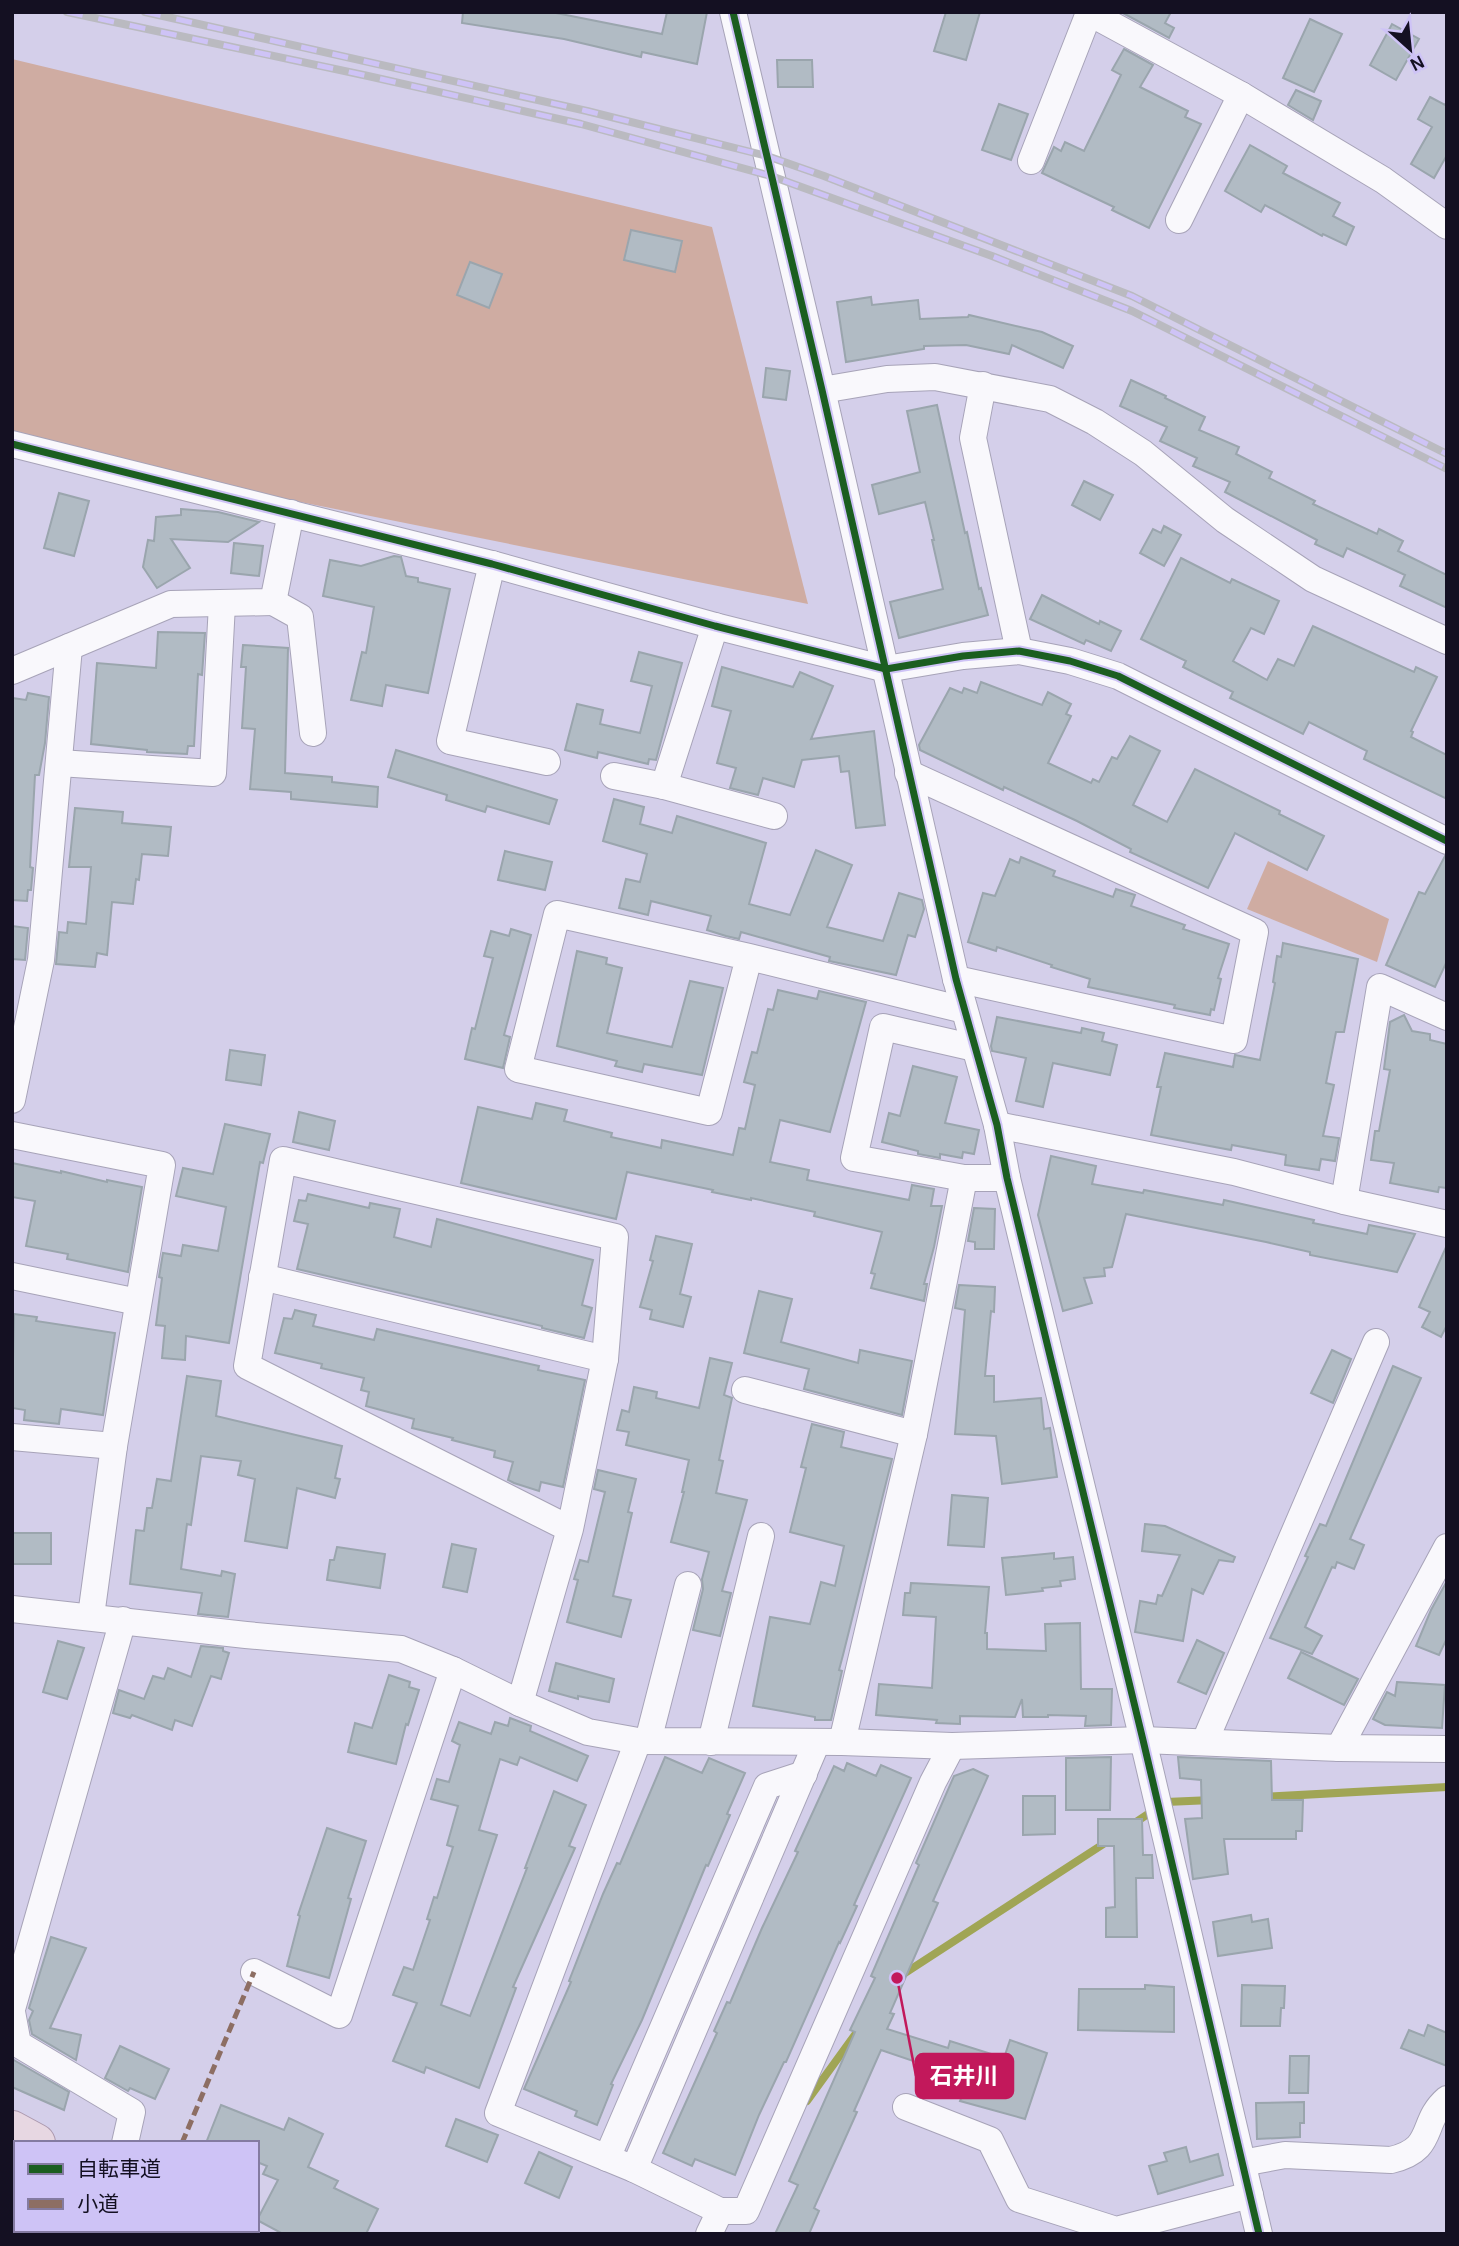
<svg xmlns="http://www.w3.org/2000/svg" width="1459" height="2246" font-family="Karla,'Noto Sans JP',sans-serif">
<rect width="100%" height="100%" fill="#d4cfea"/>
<g fill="#cfaca2">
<polygon points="12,59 712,227 808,604 12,444"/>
<polygon points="1268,861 1389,919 1377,962 1247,909"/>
</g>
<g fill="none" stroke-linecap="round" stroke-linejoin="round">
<g stroke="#a0a555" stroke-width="8">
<polyline points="1263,1797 1447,1787"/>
<polyline points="1133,1824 1166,1802 1212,1800"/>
<polyline points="902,1975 1108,1841"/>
<polyline points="807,2101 857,2032"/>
</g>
</g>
<g fill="#b1bbc4" stroke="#9aa5ad" stroke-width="2">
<polygon points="463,12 551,12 662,34 667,12 707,12 697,64 642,52 641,57 564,39 462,23"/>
<polygon points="946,12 980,12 966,60 934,51"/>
<polygon points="1121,12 1171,12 1165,23 1174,28 1169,38"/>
<polygon points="1310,19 1342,34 1314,92 1283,78"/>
<polygon points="1392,24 1419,39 1396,80 1370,65"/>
<polygon points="1124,49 1153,65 1140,87 1188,111 1185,117 1201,124 1149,228 1112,210 1114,207 1042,173 1054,147 1061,151 1065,142 1084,151 1121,75 1112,70"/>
<polygon points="777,60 812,60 813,87 778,87"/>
<polygon points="1296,90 1321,101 1313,120 1288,105"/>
<polygon points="1430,97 1445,105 1447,101 1447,155 1434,178 1411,164 1432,127 1418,119"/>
<polygon points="999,104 1028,114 1011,160 982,150"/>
<polygon points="1250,145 1287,166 1283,173 1340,203 1333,216 1354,227 1346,245 1323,234 1322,236 1265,205 1261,212 1225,191"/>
<polygon points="631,230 682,241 675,272 624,260"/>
<polygon points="470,262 502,274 489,308 457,295"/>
<polygon points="871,297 872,305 918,300 920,319 968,317 969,315 1042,332 1073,346 1063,368 1012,345 1009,354 966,345 924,346 924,349 846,362 837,302"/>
<polygon points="766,368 790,371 786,400 763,397"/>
<polygon points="1131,380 1166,396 1165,398 1205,417 1199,430 1239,447 1236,454 1272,472 1269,478 1315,501 1313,504 1377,534 1379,529 1403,541 1398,551 1447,575 1447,608 1400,586 1405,575 1347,548 1343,557 1315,544 1317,540 1225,492 1230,482 1193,466 1197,458 1160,441 1167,427 1120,406"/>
<polygon points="937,405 965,533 967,532 979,589 981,588 988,615 899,638 890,602 943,589 932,540 934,540 925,502 879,514 872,485 920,472 907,411"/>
<polygon points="1084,481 1113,495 1100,520 1072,505"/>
<polygon points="59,493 89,501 74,556 44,548"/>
<polygon points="181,509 218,512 259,522 228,542 171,539 190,568 157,588 143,567 148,540 154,541 156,517 181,515"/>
<polygon points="1164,526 1181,535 1164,566 1140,553 1153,529 1161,533"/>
<polygon points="234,543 263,546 259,576 231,573"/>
<polygon points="394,556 401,557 406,576 418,578 418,582 450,589 428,693 386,685 382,706 351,700 362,652 366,653 374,607 323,596 330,560 361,566"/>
<polygon points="1181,558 1230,583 1232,579 1279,601 1264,634 1251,628 1233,661 1267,680 1278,659 1294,666 1313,626 1414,672 1416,667 1437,677 1411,731 1413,732 1411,737 1447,755 1447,799 1364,759 1367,751 1309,722 1303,734 1230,698 1233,692 1183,667 1186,661 1141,639"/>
<polygon points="1042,595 1099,624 1100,621 1121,631 1111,651 1086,640 1084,644 1030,619"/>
<polygon points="158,632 205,633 202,675 198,674 194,746 188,746 187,754 147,752 147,750 91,744 97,663 156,668"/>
<polygon points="243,645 288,648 285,773 332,777 332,782 378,787 377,807 291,799 291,792 250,789 255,729 242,728 246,667 241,667"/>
<polygon points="639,652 682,663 656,760 649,759 648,764 598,752 597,758 565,750 577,704 603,710 600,724 640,733 652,686 631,681"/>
<polygon points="722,667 793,687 800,672 833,686 811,739 874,731 885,825 856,828 849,771 841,772 839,756 802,760 794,787 763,778 758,795 730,788 736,768 717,763 731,711 712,706"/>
<polygon points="981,682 1042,705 1048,692 1071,704 1066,714 1071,716 1048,763 1091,783 1093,779 1099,782 1112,757 1117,759 1130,736 1160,751 1133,805 1167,822 1195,769 1280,811 1279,814 1324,836 1307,870 1235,833 1208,888 1130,852 1131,849 1077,821 1004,787 1003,790 920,750 919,745 950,688 962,693 964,688 977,693"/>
<polygon points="28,693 49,697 45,743 39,775 35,775 30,867 33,868 31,890 28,890 27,901 12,900 12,698 26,700"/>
<polygon points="396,750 557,800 549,824 487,806 485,812 446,800 447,795 388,777"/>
<polygon points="614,799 644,807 640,824 672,833 677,816 766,843 749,904 790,915 816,850 852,865 827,927 883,941 899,893 922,900 924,909 915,937 908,935 896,975 829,961 830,957 741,932 739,939 726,936 707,930 711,916 651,901 648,915 619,908 626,879 640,882 647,854 603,841"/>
<polygon points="75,808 123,812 122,823 171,827 168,856 142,854 139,880 136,879 133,904 112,902 107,955 97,953 95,967 56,964 59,932 67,933 68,922 86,924 91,867 69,867"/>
<polygon points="505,851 552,862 545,890 498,880"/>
<polygon points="1445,856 1447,857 1447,961 1435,987 1386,965 1419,892 1425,894"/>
<polygon points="1021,857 1055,871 1053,876 1113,897 1116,889 1135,895 1131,906 1185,925 1183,929 1229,944 1218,978 1221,979 1214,1010 1211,1009 1210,1015 1174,1008 1175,1005 1088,987 1090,979 1051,967 1052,965 997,947 996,951 968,942 983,893 995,896 1010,859 1019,863"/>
<polygon points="12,926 28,928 25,960 12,959"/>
<polygon points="511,929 531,935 504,1035 510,1037 503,1068 465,1059 472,1028 475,1029 493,958 484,956 491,931 509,936"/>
<polygon points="1283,943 1358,959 1344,1032 1336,1032 1326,1083 1334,1085 1323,1136 1339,1138 1335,1161 1321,1159 1319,1170 1285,1165 1286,1155 1232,1145 1231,1150 1151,1135 1161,1087 1157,1087 1165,1053 1233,1067 1235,1055 1260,1060 1275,983 1273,982 1277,956 1281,957"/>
<polygon points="577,951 607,958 606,964 622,968 607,1033 672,1047 690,981 723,988 702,1075 644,1064 642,1072 615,1066 617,1061 557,1046"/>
<polygon points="778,990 817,999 819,991 866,1002 830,1132 780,1120 770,1162 809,1170 807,1180 909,1200 912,1185 934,1189 931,1206 942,1206 934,1247 924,1284 927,1284 924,1301 871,1288 875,1274 871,1273 882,1232 814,1216 815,1212 751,1198 751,1200 712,1192 713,1190 627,1172 616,1219 461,1183 478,1107 532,1119 536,1103 567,1110 564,1121 612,1133 611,1137 661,1148 662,1140 733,1155 739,1128 745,1129 755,1085 744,1082 752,1052 757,1053 768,1009 773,1010"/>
<polygon points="1404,1015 1412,1031 1430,1034 1430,1040 1447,1044 1447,1188 1439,1187 1438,1192 1390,1183 1394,1163 1371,1160 1375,1131 1379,1131 1390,1070 1384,1069 1390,1022"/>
<polygon points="997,1017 1081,1033 1082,1028 1104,1033 1102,1041 1117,1045 1110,1075 1053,1063 1043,1107 1016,1101 1026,1058 992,1051 991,1046"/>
<polygon points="230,1050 265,1055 261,1085 226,1080"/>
<polygon points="913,1066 957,1077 945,1123 979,1130 974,1154 963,1152 962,1158 940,1154 940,1158 918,1154 918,1151 882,1142 889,1113 900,1116"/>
<polygon points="299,1112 335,1121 329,1150 293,1142"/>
<polygon points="225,1124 270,1134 263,1163 260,1162 229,1343 186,1336 185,1360 162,1358 165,1326 156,1325 162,1278 159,1277 163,1253 181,1256 183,1245 218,1251 226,1207 176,1196 183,1168 213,1174"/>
<polygon points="1051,1156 1096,1166 1092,1184 1143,1193 1144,1190 1223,1205 1224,1200 1314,1220 1313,1223 1367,1234 1369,1225 1415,1234 1397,1272 1310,1255 1310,1252 1266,1242 1126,1214 1112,1267 1104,1268 1105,1276 1084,1278 1092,1303 1063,1311 1038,1215"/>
<polygon points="12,1163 61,1173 61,1171 107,1182 107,1180 142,1187 128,1272 67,1259 68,1254 26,1246 35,1201 12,1197"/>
<polygon points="308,1194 369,1208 370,1203 400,1209 394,1237 431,1247 437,1219 593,1260 582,1305 592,1308 584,1338 542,1328 542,1326 297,1269 308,1224 294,1221 299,1200 306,1201"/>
<polygon points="974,1208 995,1209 994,1249 975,1249 975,1242 968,1241"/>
<polygon points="656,1236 692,1244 680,1294 691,1297 683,1327 650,1319 652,1310 640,1307 653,1261 650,1260"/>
<polygon points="1447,1245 1447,1325 1441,1337 1422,1327 1430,1312 1419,1307"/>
<polygon points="959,1285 995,1287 994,1312 991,1311 985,1376 994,1376 994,1402 1041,1398 1044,1429 1050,1428 1057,1477 1002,1484 996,1436 955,1434 965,1310 955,1308"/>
<polygon points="759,1291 792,1299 781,1342 858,1363 860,1350 912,1361 902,1415 804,1389 809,1369 744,1353"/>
<polygon points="295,1310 316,1315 313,1326 374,1340 377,1329 539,1366 538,1370 585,1380 563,1487 541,1482 539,1491 514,1483 508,1480 513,1462 494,1457 495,1451 452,1440 453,1438 412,1428 414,1419 366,1406 369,1392 361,1390 364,1378 321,1368 322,1364 275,1353 284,1318 292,1319"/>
<polygon points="14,1314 37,1317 36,1321 115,1333 103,1415 61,1409 59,1424 24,1420 25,1410 12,1408"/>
<polygon points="1332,1350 1351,1359 1333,1403 1311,1393"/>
<polygon points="710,1358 732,1363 724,1395 732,1398 719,1460 723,1461 716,1493 747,1500 722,1591 731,1593 720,1636 693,1630 703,1589 702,1579 709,1552 671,1542 684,1492 682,1492 689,1460 626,1445 629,1432 617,1430 622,1410 629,1412 634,1387 657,1392 656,1398 699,1408"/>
<polygon points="1393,1366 1421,1378 1350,1539 1364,1545 1354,1569 1337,1562 1335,1568 1332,1567 1305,1627 1322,1636 1312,1654 1270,1638 1308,1557 1305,1556 1320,1524 1326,1526"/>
<polygon points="187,1376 221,1381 216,1416 342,1446 335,1478 340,1479 335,1498 297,1488 287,1548 245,1541 255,1479 238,1475 241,1461 201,1456 191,1525 187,1524 181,1569 221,1576 222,1571 235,1574 228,1617 198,1614 202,1593 130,1584 136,1530 144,1531 147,1508 152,1508 157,1479 171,1481"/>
<polygon points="812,1424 844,1432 841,1447 892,1459 843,1655 839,1670 842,1671 831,1720 815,1720 815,1717 753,1706 770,1617 810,1624 821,1582 835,1586 844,1546 790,1532 806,1468 801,1467"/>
<polygon points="598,1470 636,1479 628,1512 632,1513 613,1596 631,1600 621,1637 567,1622 578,1580 574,1579 580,1560 588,1562 605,1492 594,1489"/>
<polygon points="952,1495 988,1498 984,1547 948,1545"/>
<polygon points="1145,1524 1165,1526 1235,1557 1233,1562 1219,1560 1203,1594 1192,1589 1183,1641 1135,1632 1140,1601 1156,1604 1158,1595 1162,1596 1180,1555 1142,1551"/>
<rect x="12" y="1533" width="39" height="31"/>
<polygon points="452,1544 476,1549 467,1592 443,1587"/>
<polygon points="337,1547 385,1554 380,1588 327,1580 330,1560 334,1560"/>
<polygon points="1054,1553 1054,1559 1073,1557 1075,1579 1060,1581 1061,1586 1042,1588 1043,1591 1006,1595 1002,1558"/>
<polygon points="1447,1581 1447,1638 1439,1655 1416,1646 1431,1610"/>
<polygon points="911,1583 989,1587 985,1633 987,1633 987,1649 1046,1651 1045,1624 1080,1623 1081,1689 1112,1689 1111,1725 1085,1726 1086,1716 1048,1715 1048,1717 1023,1717 1022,1699 1015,1717 960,1716 960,1724 936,1723 937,1720 876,1715 879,1684 932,1688 936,1617 903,1615 905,1593 910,1593"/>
<polygon points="1197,1640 1224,1653 1206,1694 1178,1682"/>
<polygon points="58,1641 84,1648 67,1699 43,1692"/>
<polygon points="201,1646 223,1648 223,1651 229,1653 221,1679 211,1676 192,1726 175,1720 172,1730 132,1715 130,1718 113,1713 119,1690 144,1699 153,1676 164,1679 168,1668 191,1677"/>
<polygon points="1301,1652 1358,1679 1344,1705 1288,1678"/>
<polygon points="556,1663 614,1679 609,1702 578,1696 578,1699 549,1691"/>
<polygon points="389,1675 410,1682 409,1687 419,1690 408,1725 406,1724 396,1764 348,1752 355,1723 372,1728"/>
<polygon points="1397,1682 1445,1685 1442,1728 1385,1725 1373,1719 1387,1692 1395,1696"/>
<polygon points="510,1718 531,1726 530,1731 588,1756 577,1781 520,1757 517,1765 500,1759 479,1830 497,1835 441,2005 470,2016 527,1868 525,1868 554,1791 586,1805 569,1846 575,1848 513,1987 516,1988 479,2088 426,2067 424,2073 393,2061 417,2003 393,1995 404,1967 413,1970 430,1920 427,1919 434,1897 437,1898 453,1847 447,1845 458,1806 431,1799 437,1779 449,1782 460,1745 452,1741 459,1722 491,1734 495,1722 508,1726"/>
<polygon points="665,1757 702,1773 709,1758 745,1773 727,1814 730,1815 708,1866 706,1865 642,2020 611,2084 613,2085 597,2125 575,2116 577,2111 524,2089 571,1982 569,1981 603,1894 617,1863 620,1864"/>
<polygon points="1111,1757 1110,1810 1066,1810 1066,1758"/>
<polygon points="1178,1757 1271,1761 1272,1800 1303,1800 1302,1831 1296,1831 1296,1839 1224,1839 1228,1874 1193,1879 1185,1819 1202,1818 1201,1780 1180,1778"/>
<polygon points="847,1763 876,1776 881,1765 911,1778 854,1905 857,1906 840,1943 839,1942 786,2062 784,2062 759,2115 735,2175 695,2159 692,2166 663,2153 717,2033 714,2031 727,2002 730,2003 762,1928 798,1852 795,1851 834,1766 844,1771"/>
<polygon points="973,1769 988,1776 933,1901 938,1903 890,2013 894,2014 887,2029 948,2048 950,2041 1004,2058 1010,2040 1047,2053 1025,2119 960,2101 965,2089 936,2080 940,2070 881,2050 854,2111 857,2112 814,2208 819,2211 809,2234 775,2234 798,2185 789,2181 855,2032 850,2030 875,1978 871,1976 919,1865 916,1863 954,1776"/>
<polygon points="1023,1796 1055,1796 1055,1834 1023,1835"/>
<polygon points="1098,1819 1142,1819 1143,1855 1152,1855 1153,1878 1136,1878 1137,1937 1106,1937 1106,1908 1115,1907 1114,1846 1098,1846"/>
<polygon points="327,1828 366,1841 348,1898 351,1899 329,1978 287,1966 300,1916 298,1915"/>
<polygon points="1251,1915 1252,1922 1268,1919 1272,1948 1218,1956 1213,1922"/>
<polygon points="51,1937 86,1948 50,2028 81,2035 76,2060 32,2034 29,2020 33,2011 29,2008"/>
<polygon points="1145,1985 1174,1987 1174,2032 1078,2030 1079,1989 1145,1989"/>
<polygon points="1242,1985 1285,1986 1284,2008 1281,2008 1280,2026 1241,2026"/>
<polygon points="1428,2025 1447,2033 1447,2066 1401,2048 1409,2030 1424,2036"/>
<polygon points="120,2046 169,2069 155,2099 130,2088 128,2091 105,2078"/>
<polygon points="1290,2056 1309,2056 1308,2093 1289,2093"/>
<polygon points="12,2059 69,2092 64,2110 12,2087"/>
<polygon points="1304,2102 1304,2123 1300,2123 1300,2137 1257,2139 1256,2103"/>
<polygon points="221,2105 284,2130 289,2118 323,2134 308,2167 338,2181 334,2188 378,2209 366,2234 283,2234 257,2220 278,2180 263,2174 267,2166 257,2162 257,2143 206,2143"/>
<polygon points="456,2119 498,2135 487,2162 446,2146"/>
<polygon points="1186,2147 1190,2162 1218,2154 1223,2175 1158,2194 1149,2166 1167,2161 1164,2153"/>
<polygon points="539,2152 572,2167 559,2198 525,2183"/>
</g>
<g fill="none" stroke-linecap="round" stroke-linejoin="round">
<g stroke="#a7a3b8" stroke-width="28">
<g id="minor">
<polyline points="733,12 822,390 956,979 997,1125 1007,1178 1143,1740 1259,2234"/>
<polyline points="1088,12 1241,95 1383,180 1447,226"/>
<polyline points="1031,161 1089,13"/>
<polyline points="1179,220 1241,95"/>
<polyline points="983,385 973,438 1019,651"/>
<polyline points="822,390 887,379 935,377 1050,399 1095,422 1143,453 1225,520 1313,579 1447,641"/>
<polyline points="12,444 492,564 715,626 886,669 963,656 1019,651 1070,661 1118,676 1447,841"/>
<polyline points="492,564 450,741 547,762"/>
<polyline points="273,602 300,617 313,733"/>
<polyline points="12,671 171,604 273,602 291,513"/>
<polyline points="59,763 213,773 222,604"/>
<polyline points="908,773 1255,932 1234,1040 956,979"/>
<polyline points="614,776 664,786 774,816"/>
<polyline points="664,786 715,626"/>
<polyline points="749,957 709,1112 518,1069 557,914 749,957 964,1010"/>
<polyline points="975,1048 883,1027 854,1158 964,1178 1007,1178"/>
<polyline points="12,1100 41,960 69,647"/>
<polyline points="997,1125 1234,1172 1344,1201 1447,1224"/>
<polyline points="12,1135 162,1165 114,1446 91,1616"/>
<polyline points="1344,1201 1380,987 1447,1017"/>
<polyline points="12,1276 138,1302"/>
<polyline points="262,1277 605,1359"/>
<polyline points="745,1390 914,1434"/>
<polyline points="12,1437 114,1446"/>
<polyline points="12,1609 246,1635 401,1649 453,1670 520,1703 588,1732 638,1741 842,1742 952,1746 1143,1740 1339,1748 1447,1749"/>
<polyline points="520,1703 570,1529 247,1366 283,1160 615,1237 605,1359 570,1529"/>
<polyline points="638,1741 498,2113 634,2169 720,2211"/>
<polyline points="648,1741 688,1585"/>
<polyline points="1205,1741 1376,1342"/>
<polyline points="711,1742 761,1536"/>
<polyline points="842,1742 914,1434 964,1178"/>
<polyline points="1339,1748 1447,1547"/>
<polyline points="254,1972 339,2015 453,1670"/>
<polyline points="12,2009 123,1620"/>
<polyline points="12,2012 18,2044 132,2112 125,2143"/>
<polyline points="906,2107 990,2140 1019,2199 1116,2230 1250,2195"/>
<polyline points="607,2158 767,1786 804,1774"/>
<path d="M 1242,2163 L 1285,2155 L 1391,2160 C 1437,2149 1419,2123 1447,2099"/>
<polyline points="634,2169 817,1742"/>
<polyline points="12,2219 16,2209"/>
<polyline points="709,2234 720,2211 746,2211 933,1782 952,1746"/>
</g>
</g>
<g stroke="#ac99ae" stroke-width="40">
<g id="highway">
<polyline points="12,2130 36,2143"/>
<polyline points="200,2230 207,2234"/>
</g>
</g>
<use href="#minor" stroke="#f9f8fc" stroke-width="26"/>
<use href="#highway" stroke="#e7d7e2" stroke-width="38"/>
<g stroke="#babac0" stroke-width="8">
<g id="rail">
<polyline points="67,12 368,76 581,124 771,176 992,256 1132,311 1447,469"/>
<polyline points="145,12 587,111 767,156 824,176 1132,296 1447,454"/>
</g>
</g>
<use href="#rail" stroke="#cec3f6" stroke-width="5" stroke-dasharray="16" stroke-linecap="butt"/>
<polyline stroke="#8d6e63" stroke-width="5" stroke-dasharray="10 5" stroke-linecap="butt" points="182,2143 254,1972"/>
<g stroke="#cec3f6" stroke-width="11">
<g id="cycleway">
<polyline points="733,12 822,390 956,979 997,1125 1007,1178 1143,1740 1259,2234"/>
<polyline points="12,444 492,564 715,626 886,669 963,656 1019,651 1070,661 1118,676 1447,841"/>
</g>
</g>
<use href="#cycleway" stroke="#1b5e20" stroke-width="7"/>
</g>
<path fill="none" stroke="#c2185b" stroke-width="2.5" d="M897 1978L916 2076"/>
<circle fill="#c2185b" stroke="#cec3f6" stroke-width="2.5" cx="897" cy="1978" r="7"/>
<rect fill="#c2185b" stroke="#c2185b" stroke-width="2.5" x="916" y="2054" width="97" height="44" rx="7"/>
<g font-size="23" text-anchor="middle" font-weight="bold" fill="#fff">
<text x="964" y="2084">石井川</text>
</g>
<rect width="1459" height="2246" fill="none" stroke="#141022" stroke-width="28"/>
<rect x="14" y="2141" width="245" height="91" fill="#cec3f6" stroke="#847ba1" stroke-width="2"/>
<rect x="28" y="2164" width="35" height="10" fill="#1b5e20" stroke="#847ba1" stroke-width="2"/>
<text x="77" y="2176" font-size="21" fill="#141022">自転車道</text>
<rect x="28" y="2199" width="35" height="10" fill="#8d6e63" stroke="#847ba1" stroke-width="2"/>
<text x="77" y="2211" font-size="21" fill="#141022">小道</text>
<g transform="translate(1410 49) rotate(153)" stroke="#cec3f6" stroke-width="5" paint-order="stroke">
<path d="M0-5L12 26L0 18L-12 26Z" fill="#141022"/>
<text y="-10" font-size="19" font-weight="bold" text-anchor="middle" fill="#141022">N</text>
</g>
</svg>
